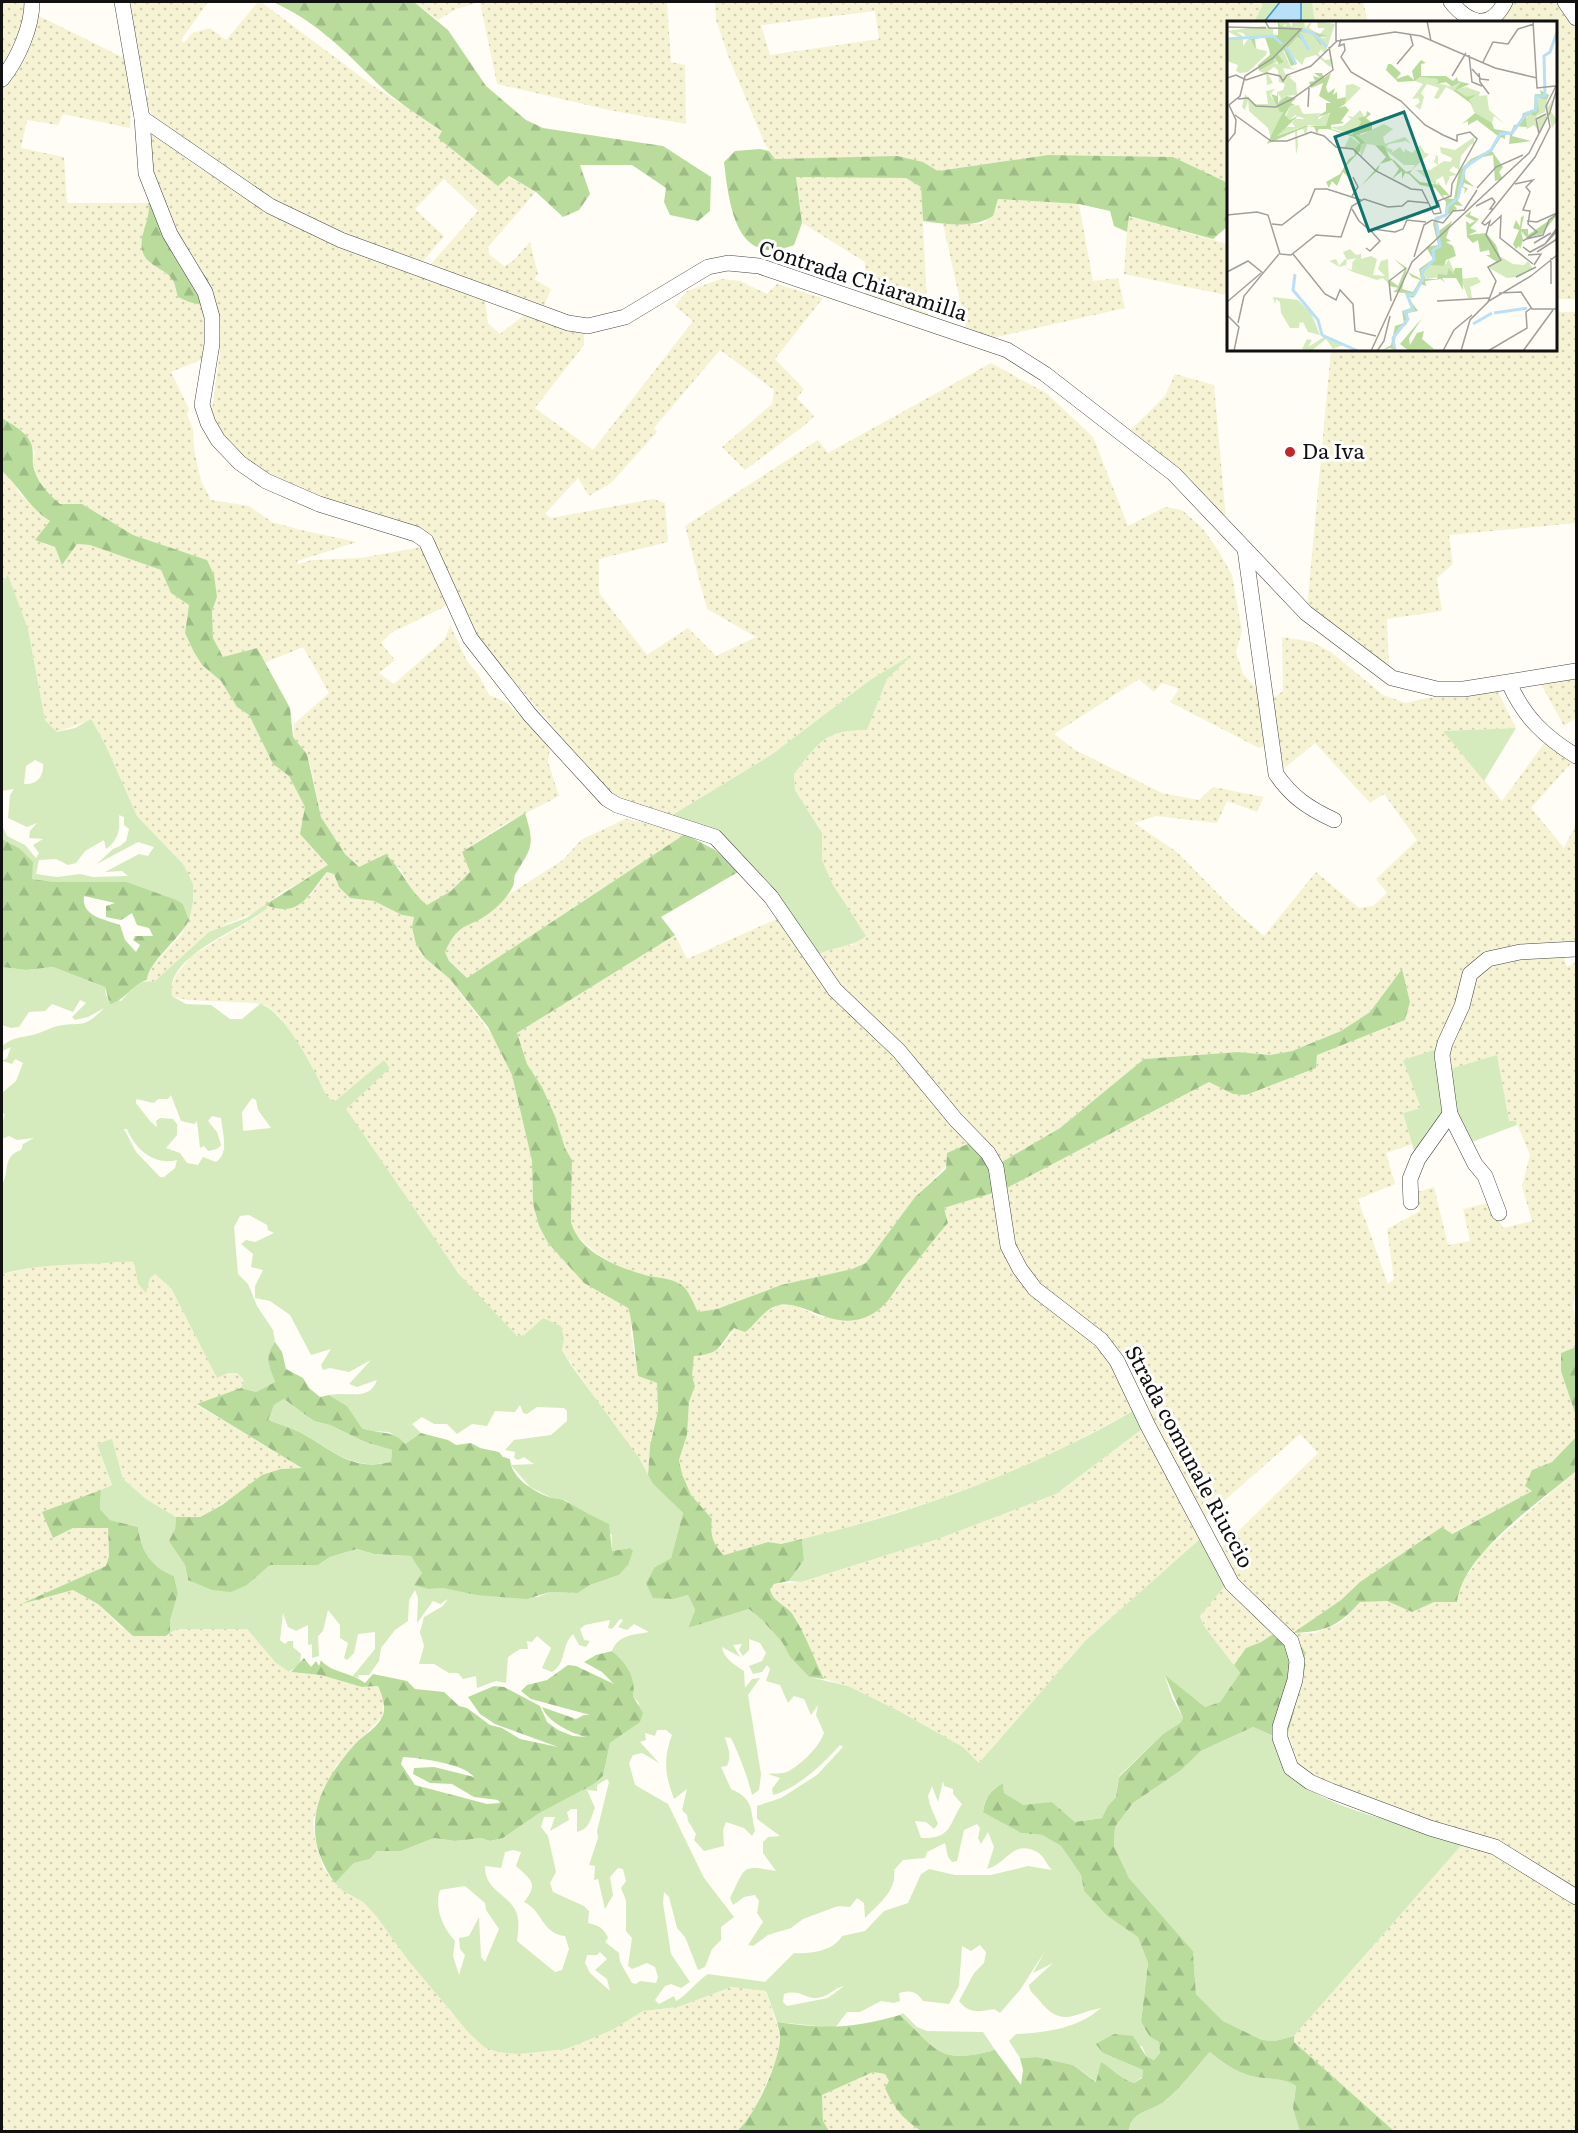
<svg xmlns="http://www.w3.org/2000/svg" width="1578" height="2133" font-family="Literata,serif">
<defs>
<pattern id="farmland-dots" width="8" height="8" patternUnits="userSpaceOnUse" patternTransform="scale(1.5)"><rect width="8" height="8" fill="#f6f3d4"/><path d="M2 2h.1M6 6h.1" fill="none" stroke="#d2cfb5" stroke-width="1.8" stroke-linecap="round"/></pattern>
<pattern id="forest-firs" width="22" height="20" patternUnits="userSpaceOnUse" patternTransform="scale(1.5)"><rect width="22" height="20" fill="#b9dc9c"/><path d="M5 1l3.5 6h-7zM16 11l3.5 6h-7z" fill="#9ebc85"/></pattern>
</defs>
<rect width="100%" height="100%" fill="#fffdf5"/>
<g fill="url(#farmland-dots)" fill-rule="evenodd">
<polygon points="2,2 27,2 27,10 126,59 131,98 130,128 63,114 58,125 27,120 21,148 64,157 67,203 148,203 151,213 143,232 148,261 172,278 178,297 204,305 210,356 171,372 189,409 187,415 193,429 194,450 201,481 211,500 249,506 272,522 301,530 357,542 297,561 298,564 312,560 360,558 422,547 428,551 446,606 391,633 381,643 395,660 379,673 394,684 445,639 450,625 467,661 478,674 489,695 506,702 550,747 548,762 559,796 501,826 462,852 470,872 451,891 427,905 415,896 399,867 359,868 345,854 321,817 310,763 307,754 293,737 294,724 329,693 303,647 264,663 256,648 223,657 213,638 212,611 217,597 207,560 133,535 82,504 60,504 48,494 36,475 33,462 35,452 23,431 2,418"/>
<polygon points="130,2 208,2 181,40 184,43 192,33 210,28 226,40 258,2 261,2 372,85 442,131 438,137 498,186 508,176 536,192 488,247 489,254 504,266 513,261 530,242 538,274 534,279 551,289 542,311 428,267 478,211 444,179 415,209 444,236 420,265 279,208 154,119 146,102 149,89 141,88"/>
<polygon points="414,2 667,2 671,62 685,65 686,124 609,110 497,84 480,2 456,9 438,20"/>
<path d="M 715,2 L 1264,2 L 1254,22 L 1228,22 L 1228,183 L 1173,157 L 1048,155 L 938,171 L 923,162 L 852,158 L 775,159 L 764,142 L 729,58 L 716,20 ZM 875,11 L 879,39 L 770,55 L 761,25 Z"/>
<polygon points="1312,2 1363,2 1368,22 1315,22"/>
<polygon points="1511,2 1559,2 1576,30 1576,299 1556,299 1556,22 1500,22"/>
<path d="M 145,127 L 195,165 L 280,218 L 326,241 L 485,301 L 488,323 L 500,334 L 524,315 L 568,330 L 584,332 L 584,345 L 535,408 L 593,450 L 693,321 L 675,306 L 687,291 L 721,279 L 740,281 L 767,294 L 777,284 L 823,298 L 775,359 L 804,389 L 797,398 L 814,416 L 805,425 L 745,470 L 722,447 L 772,404 L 774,390 L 720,350 L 654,428 L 657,432 L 611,483 L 589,496 L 578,478 L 545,514 L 551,518 L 653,499 L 665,503 L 668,542 L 599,559 L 599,593 L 647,655 L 688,628 L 716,656 L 756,637 L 707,609 L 685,526 L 818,440 L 828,453 L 991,363 L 1046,393 L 1093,437 L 1128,526 L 1165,507 L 1182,510 L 1203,529 L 1218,550 L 1232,575 L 1242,631 L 1236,652 L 1243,674 L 1259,691 L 1267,744 L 1259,748 L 1170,702 L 1179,689 L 1162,683 L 1154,692 L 1139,679 L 1054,734 L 1075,750 L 1162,793 L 1199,800 L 1213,787 L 1264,797 L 1257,812 L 1227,801 L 1217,823 L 1156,816 L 1134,823 L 1177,852 L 1233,909 L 1264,936 L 1316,872 L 1359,908 L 1373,906 L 1387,893 L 1376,879 L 1417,840 L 1384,794 L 1370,803 L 1315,743 L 1281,771 L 1273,699 L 1283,691 L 1282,637 L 1312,642 L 1331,652 L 1383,695 L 1406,703 L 1427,698 L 1498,692 L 1516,728 L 1443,731 L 1502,801 L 1545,742 L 1574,760 L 1531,808 L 1564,848 L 1576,824 L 1576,947 L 1565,948 L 1564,958 L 1567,967 L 1576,962 L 1576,1286 L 1573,1307 L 1576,1321 L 1576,1347 L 1561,1353 L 1561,1370 L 1576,1416 L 1576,1437 L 1552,1462 L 1532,1470 L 1532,1491 L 1360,1582 L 1341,1600 L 1294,1633 L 1315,1633 L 1342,1622 L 1360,1602 L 1387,1601 L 1412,1612 L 1434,1602 L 1456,1602 L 1458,1590 L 1482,1553 L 1576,1471 L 1576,2131 L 1394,2131 L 1294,2042 L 1294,2036 L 1465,1841 L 1317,1783 L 1299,1767 L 1288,1733 L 1304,1669 L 1305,1652 L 1284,1627 L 1261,1642 L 1246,1648 L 1234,1665 L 1204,1626 L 1200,1615 L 1227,1583 L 1218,1551 L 1318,1453 L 1300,1434 L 1200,1522 L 1165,1454 L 1142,1386 L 1127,1360 L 1105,1334 L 1037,1284 L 1010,1243 L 1005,1189 L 1209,1082 L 1246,1095 L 1316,1068 L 1317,1055 L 1336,1046 L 1405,1020 L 1410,1002 L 1402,970 L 1370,1012 L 1341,1031 L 1292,1051 L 1270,1055 L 1238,1052 L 1144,1059 L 1060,1128 L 1002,1162 L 964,1116 L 841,985 L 819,954 L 833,947 L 853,945 L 852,917 L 833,885 L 822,860 L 822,833 L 795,790 L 794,774 L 820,742 L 841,730 L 867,730 L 887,679 L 910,657 L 870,680 L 771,755 L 669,817 L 628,802 L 604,787 L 470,629 L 431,539 L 265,476 L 222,438 L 212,409 L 220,352 L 215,301 L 208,280 L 176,238 L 154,179 ZM 1440,1048 L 1443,1071 L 1497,1056 L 1509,1122 L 1516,1121 L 1530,1155 L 1522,1186 L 1532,1221 L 1503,1228 L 1491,1202 L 1463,1209 L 1470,1241 L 1448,1245 L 1434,1187 L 1417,1192 L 1420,1211 L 1387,1229 L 1394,1279 L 1388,1284 L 1358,1199 L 1395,1184 L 1386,1153 L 1413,1144 L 1403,1113 L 1421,1108 L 1404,1060 Z"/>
<polygon points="796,177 906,178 921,186 928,319 866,296 865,262 802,223"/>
<polygon points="998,199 1079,204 1093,281 1118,278 1125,308 993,338 967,332 943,224 982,224 993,216"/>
<polygon points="1128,216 1228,244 1226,295 1124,274"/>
<polygon points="1556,312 1576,312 1576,523 1449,535 1453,564 1437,578 1442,611 1387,619 1389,667 1307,608 1331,350 1556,350"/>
<polygon points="1175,374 1214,385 1226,519 1129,432 1165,396"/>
<polygon points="2,471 14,482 19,493 51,522 44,528 44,544 55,547 62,565 77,544 90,545 161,570 171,593 189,605 185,633 202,665 221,681 237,707 249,715 273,764 289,775 305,807 316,849 329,865 278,895 261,910 225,925 196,945 154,982 147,980 148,976 153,965 182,934 193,902 183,864 137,816 106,746 91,720 57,732 45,720 28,629 8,576 2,584"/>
<polygon points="1576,678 1576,718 1564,726 1541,684"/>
<polygon points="625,819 666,826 685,834 467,978 449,961 445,952 452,935 461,926 492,911 505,897 563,860 581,840"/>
<polygon points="327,872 334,874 339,887 350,898 374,901 402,915 414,917 412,927 425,958 450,979 494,1038 512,1075 517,1097 532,1161 533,1204 539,1226 548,1243 584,1283 628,1308 632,1314 631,1333 638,1376 657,1383 658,1411 650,1446 648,1475 562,1350 564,1339 543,1318 524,1335 517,1336 480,1300 422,1225 354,1122 345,1108 390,1068 384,1060 334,1103 326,1096 317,1076 280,1017 267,1006 254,1003 187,1000 172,996 170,989 176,975 191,956 258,916 268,907 285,909 311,895"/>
<polygon points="781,917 881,1042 970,1143 915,1197 866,1263 852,1269 781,1285 717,1309 698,1312 685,1288 676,1282 623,1270 596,1253 573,1232 571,1222 572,1160 565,1148 555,1116 542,1087 527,1064 517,1033 675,935 687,959"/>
<polygon points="996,1192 1004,1250 1075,1328 1111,1361 1136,1409 1030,1466 936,1500 840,1530 781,1544 768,1542 724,1555 715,1547 710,1533 712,1519 691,1495 682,1474 679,1460 687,1435 689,1402 695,1386 692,1376 694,1356 721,1348 735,1328 753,1326 762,1314 778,1305 796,1306 823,1318 891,1298 910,1269 948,1223 944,1208"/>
<polygon points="115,1260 135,1262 138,1284 146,1292 150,1278 155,1273 163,1277 171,1288 217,1377 228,1373 237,1373 244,1380 241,1388 197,1405 303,1468 281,1470 200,1517 176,1517 146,1499 123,1479 112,1440 97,1444 112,1486 53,1538 73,1528 108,1528 109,1556 106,1566 27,1602 73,1590 98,1604 122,1628 166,1636 177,1629 247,1629 276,1663 289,1672 321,1675 362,1687 379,1686 384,1702 382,1717 336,1766 313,1820 315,1839 323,1867 335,1883 343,1891 363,1902 377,1917 452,2014 518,2054 540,2051 643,2011 678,2007 731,1987 766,1991 781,2038 776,2061 756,2106 743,2126 736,2132 2,2131 2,1274 51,1264 89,1264"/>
<polygon points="1145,1427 1201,1538 1086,1640 979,1763 963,1747 899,1711 848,1686 824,1679 795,1617 771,1596 770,1588 774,1584 801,1582 938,1539 1056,1494"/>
<polygon points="873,2072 885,2074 915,2127 921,2131 829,2131 823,2121 822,2095"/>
</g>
<g fill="#d5ebbd" fill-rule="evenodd">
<polygon points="1264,2 1312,2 1315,22 1254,22"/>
<path d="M 8,575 L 28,629 L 45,720 L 57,732 L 75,728 L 91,719 L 106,746 L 137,816 L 183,864 L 193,884 L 193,902 L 189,920 L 183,904 L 127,882 L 55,882 L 32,879 L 19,848 L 2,839 L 2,825 L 7,836 L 25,845 L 36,858 L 39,853 L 33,845 L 43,839 L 29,838 L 30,831 L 37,823 L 27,827 L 8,818 L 10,795 L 14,789 L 2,791 L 2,584 ZM 35,760 L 43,764 C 44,776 37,785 24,784 L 26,766 ZM 119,815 L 124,817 L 124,825 L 129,829 L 126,841 L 120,846 L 113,849 L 97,864 L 138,842 L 154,847 L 148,856 L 139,854 L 105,872 L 122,871 L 128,876 L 93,877 L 80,874 L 57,877 L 36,874 L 39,860 L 56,859 L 68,865 L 76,863 L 85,851 L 104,840 L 106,849 C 119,840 120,829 119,815 Z"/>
<path d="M 912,655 L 887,679 L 867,730 C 823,730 820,742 794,774 L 795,790 L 822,833 L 822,860 L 833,885 L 866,936 C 848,949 838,945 819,954 L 770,887 L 723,835 L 669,817 L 771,755 L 870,680 Z"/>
<polygon points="1516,728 1484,781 1443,731"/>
<path d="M 265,905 L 268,907 C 245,930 164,954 172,996 L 186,1004 L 211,1005 L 230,1019 L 242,1019 L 260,1004 C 282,1010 306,1056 317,1076 C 322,1086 324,1095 334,1102 L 384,1060 L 390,1068 L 346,1109 L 459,1274 L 517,1336 L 524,1335 L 543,1318 L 561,1326 L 564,1339 L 562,1350 L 571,1365 L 639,1458 L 653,1484 L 683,1513 L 671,1558 L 655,1567 L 674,1599 L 688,1595 L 695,1610 L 688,1628 L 749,1609 L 762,1620 L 782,1642 L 790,1657 L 809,1677 L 848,1686 L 899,1711 L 963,1747 L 979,1763 L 1086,1640 L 1201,1538 L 1227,1583 L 1200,1616 L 1204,1626 L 1240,1673 L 1220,1702 L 1205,1707 L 1165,1676 L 1172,1698 L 1183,1718 L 1180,1723 L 1163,1734 L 1119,1776 L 1116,1797 L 1107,1807 L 1102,1818 L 1075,1822 L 1052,1802 L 1023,1806 L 1004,1793 L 1003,1783 C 991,1790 985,1797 983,1811 L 1021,1833 L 1042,1835 L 1061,1846 L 1081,1875 L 1084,1891 L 1106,1915 L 1138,1936 L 1148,1963 L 1141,2022 L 1150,2037 L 1159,2042 L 1160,2053 L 1154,2060 L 1146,2056 L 1142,2046 L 1103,2053 L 1143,2070 L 1142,2077 L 1134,2083 C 1121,2079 1113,2069 1101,2063 L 1097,2082 L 1073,2065 L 1037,2057 L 1020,2058 L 1009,2041 L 1016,2034 C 1045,2033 1079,2028 1101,2008 C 1074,2013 1061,2029 1039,2000 C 1034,1994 1030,1993 1029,1985 L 1053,1963 L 1033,1973 L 1045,1951 L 1020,1990 L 1000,2013 L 994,2009 C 979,2012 969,2014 959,2001 L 974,1973 L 984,1963 L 986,1952 L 980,1945 L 971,1951 L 962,1946 L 959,1986 L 949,2004 L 923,2001 C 916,1991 911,1990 899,1993 L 900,2001 L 894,2003 L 881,2001 L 860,2012 L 847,2012 L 835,2028 L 777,2022 L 766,1991 L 731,1987 L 678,2007 L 643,2011 L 612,2030 L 566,2049 L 518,2054 L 498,2052 L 484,2047 L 468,2032 L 408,1960 L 377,1917 L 363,1902 L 343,1891 L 335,1883 L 354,1863 L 370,1859 L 377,1851 L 401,1851 L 434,1838 L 455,1841 L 481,1838 L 490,1841 L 503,1838 L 538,1814 L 594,1784 L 603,1776 L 610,1743 L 639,1722 L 639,1703 L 633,1696 C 637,1678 626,1662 612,1651 C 618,1634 635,1635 649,1632 L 634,1624 L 627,1630 L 618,1627 L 623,1620 L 620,1619 L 612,1629 L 608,1628 L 610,1620 L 585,1625 L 580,1629 L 584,1640 L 590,1641 L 586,1647 L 579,1645 L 573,1634 C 561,1645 567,1663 552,1672 L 542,1668 L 551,1648 L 537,1636 L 532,1642 L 527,1641 L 528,1649 L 520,1649 L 508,1657 L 506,1683 L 496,1681 L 477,1688 L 476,1676 L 463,1679 L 458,1673 L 449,1673 L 434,1664 L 419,1664 L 424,1646 L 420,1632 L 424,1617 L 443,1606 L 448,1599 L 440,1604 L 433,1601 L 417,1623 L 418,1598 L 415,1590 L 409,1600 L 408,1621 L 395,1630 L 381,1648 L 379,1661 L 369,1675 L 358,1675 L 359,1678 L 352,1677 L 375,1649 L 375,1632 L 358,1634 L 354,1653 L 347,1660 L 344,1658 L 348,1643 L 340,1638 L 340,1625 L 328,1610 L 323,1631 L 318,1636 L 319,1656 L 312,1658 L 312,1644 L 308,1645 L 308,1625 L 296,1631 L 288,1627 L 283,1613 L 280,1640 L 285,1644 L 288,1641 L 293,1641 L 293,1647 L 301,1654 L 300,1664 L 289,1672 L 276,1663 L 247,1629 L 177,1629 L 170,1633 L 170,1621 L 178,1593 L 174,1576 C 151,1567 141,1551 138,1527 L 110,1520 L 100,1509 L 101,1490 L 112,1485 L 97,1444 L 112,1439 L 123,1479 L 146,1499 L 176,1517 L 175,1529 L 170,1541 L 185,1565 L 188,1580 L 247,1585 L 270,1565 L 318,1565 L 330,1557 L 357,1549 L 374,1554 L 411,1556 L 418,1563 L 429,1589 L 443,1588 L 502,1597 L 538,1597 L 550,1592 L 578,1593 L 590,1585 L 619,1575 L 628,1565 L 629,1548 L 612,1551 L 612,1535 L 565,1500 L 552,1498 L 530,1487 L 511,1465 L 534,1464 L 524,1457 L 518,1460 L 514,1458 L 515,1452 L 505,1450 L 514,1440 L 551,1435 L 567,1421 L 567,1411 L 564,1408 L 537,1407 L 527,1414 L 523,1413 L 520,1405 L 515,1412 L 495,1411 L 487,1426 L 472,1424 L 457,1434 L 447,1424 L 434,1424 L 422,1417 L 412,1424 L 421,1433 L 405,1444 L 389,1432 L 371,1431 L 362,1428 L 347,1406 L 329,1395 C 349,1391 369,1402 377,1380 L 357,1387 L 349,1384 L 371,1360 L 349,1372 L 330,1368 L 323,1370 L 321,1365 L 331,1349 L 311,1355 L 290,1315 L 270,1301 L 255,1298 L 255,1286 L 263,1270 L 251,1267 L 253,1254 L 241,1244 L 246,1240 L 255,1242 L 274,1233 L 268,1230 L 267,1225 L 249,1215 L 240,1216 L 234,1227 L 238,1274 L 248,1284 L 257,1306 L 273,1330 L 275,1342 C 265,1356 269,1366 275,1382 L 256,1392 L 241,1388 L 244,1380 L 237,1373 L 228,1373 L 217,1378 L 171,1288 L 155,1274 L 150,1278 L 146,1293 L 138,1284 L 134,1262 C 118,1261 103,1264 87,1264 C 57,1265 31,1266 2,1274 L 2,1185 C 10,1171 2,1156 21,1150 L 23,1144 L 34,1138 L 17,1140 L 9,1136 L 2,1139 L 2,1124 L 5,1114 L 2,1113 L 2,1093 L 16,1081 L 23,1063 L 15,1059 L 12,1064 L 2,1061 L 7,1058 L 11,1047 L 2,1051 L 2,1046 C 15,1036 22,1038 36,1034 C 44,1032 51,1027 58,1026 C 83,1021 83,1030 104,1008 L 88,1017 L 75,1020 L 72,1017 L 86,1003 L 80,1000 L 73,1012 L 52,1004 L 45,1011 L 29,1012 L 19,1027 L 11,1028 L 2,1025 L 2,967 L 26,970 L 53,967 L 105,987 L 106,996 L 121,1001 C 131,991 138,978 154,982 L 209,932 L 246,918 ZM 171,1095 L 181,1121 L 194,1124 L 197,1121 L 200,1148 L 204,1146 L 208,1151 L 217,1149 L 221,1145 L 217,1132 L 208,1121 L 212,1116 L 221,1118 C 222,1133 230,1152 216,1162 L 203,1157 L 198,1165 L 187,1163 L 180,1153 L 166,1148 L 177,1135 L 177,1124 L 173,1119 L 160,1118 L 156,1121 L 157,1127 C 150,1123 142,1110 136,1103 L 136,1099 L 154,1103 L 158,1099 L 168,1099 ZM 252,1098 L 256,1100 L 258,1110 L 271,1128 L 243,1131 L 242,1112 ZM 124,1129 L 127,1129 C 135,1149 154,1166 177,1160 L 175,1168 L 164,1177 L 160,1177 L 136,1152 ZM 749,1639 L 760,1643 L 766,1653 L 762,1661 L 749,1666 L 753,1674 L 762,1672 L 767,1665 L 770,1669 L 766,1681 L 780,1685 L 788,1703 L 794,1696 L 804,1699 L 811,1715 L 818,1705 L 816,1715 L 824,1733 C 820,1746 801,1765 787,1772 C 782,1774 773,1773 768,1774 L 780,1778 L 772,1789 L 773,1795 C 798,1788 823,1764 840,1745 L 843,1747 L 817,1775 L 781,1798 L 757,1806 L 757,1819 L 780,1836 L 768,1837 L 763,1842 L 763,1853 L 776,1871 C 739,1864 746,1868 730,1898 L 733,1905 L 744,1897 L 755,1895 L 759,1901 L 757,1913 L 763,1922 L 748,1945 L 753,1946 L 768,1935 L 791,1928 L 803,1919 L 838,1906 L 850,1907 L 857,1898 L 864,1903 L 865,1918 C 878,1904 897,1891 894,1870 L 903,1860 L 925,1858 L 927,1852 L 945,1843 L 948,1857 L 952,1862 L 957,1861 L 964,1830 L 977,1824 L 980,1828 L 978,1838 L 981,1844 L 988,1832 L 994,1847 L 987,1869 C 1007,1864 1012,1839 1037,1852 C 1044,1856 1047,1865 1052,1870 L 1028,1866 L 991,1875 L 955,1875 L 929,1869 L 921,1874 L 908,1903 L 884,1911 L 865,1931 L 842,1936 C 833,1951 812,1954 794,1953 L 765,1982 L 708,1974 C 697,1981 686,1996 676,2001 L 674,1996 L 659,2004 L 655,2000 L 665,1986 L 671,1984 L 681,1988 L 690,1982 L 671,1954 L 663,1903 L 664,1892 L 669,1897 L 677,1928 L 685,1937 L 698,1970 L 705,1967 L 712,1949 L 721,1940 L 721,1927 L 734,1917 L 704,1878 L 668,1804 L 635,1785 L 629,1763 L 633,1755 L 642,1753 L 659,1763 L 640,1742 L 646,1740 L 645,1733 L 655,1736 L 657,1730 L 666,1730 L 672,1735 C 663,1759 665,1775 674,1799 L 687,1789 L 682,1810 L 687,1815 L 688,1821 L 696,1834 L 694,1840 L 704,1851 L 724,1846 L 723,1830 L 726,1822 L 744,1828 L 752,1836 L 755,1831 C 750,1809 754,1799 731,1789 L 721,1767 L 727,1766 C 732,1754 728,1749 725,1737 L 731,1738 C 740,1757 747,1775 752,1795 L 759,1790 L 761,1774 L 748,1695 L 760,1678 L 752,1679 L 745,1688 L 744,1671 C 735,1665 723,1658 722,1647 L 740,1657 L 733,1645 L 742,1644 L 739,1650 L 743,1656 L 749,1650 ZM 607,1779 L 609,1782 L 597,1831 L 598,1838 L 589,1865 L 595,1866 L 594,1880 L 598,1879 L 605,1909 L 613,1895 L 610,1877 L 618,1868 L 623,1869 L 626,1881 L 621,1888 L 626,1900 L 626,1931 L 632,1938 L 628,1966 L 632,1969 L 647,1963 L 655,1967 L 658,1977 L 656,1983 L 640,1981 L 636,1984 L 632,1983 L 620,1962 L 619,1953 L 605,1942 L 608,1938 C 603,1927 599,1926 588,1923 L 589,1911 L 584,1906 L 553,1892 L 550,1883 L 556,1872 L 548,1836 L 541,1827 L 544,1817 L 555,1817 L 550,1831 L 569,1820 L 567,1812 L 571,1809 L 577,1809 L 577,1832 C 590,1829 590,1819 595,1808 L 587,1790 L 597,1791 L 597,1785 ZM 943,1781 L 944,1786 L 953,1789 L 953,1794 L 962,1804 C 948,1825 952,1839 921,1838 L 915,1821 L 926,1822 L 934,1829 L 938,1824 L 930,1805 L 928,1796 L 932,1786 L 938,1802 ZM 513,1850 L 521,1852 L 516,1866 C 531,1880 539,1883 524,1902 C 543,1911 542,1934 565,1936 L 569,1949 L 562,1970 L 555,1972 L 517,1941 C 518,1931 520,1921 516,1912 C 509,1894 484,1890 485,1866 L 501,1868 L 505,1852 ZM 465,1886 L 485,1903 L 486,1910 L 499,1929 L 485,1962 L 481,1957 L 479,1917 L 469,1936 L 459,1938 L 460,1949 L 465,1955 L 459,1975 L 453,1956 L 455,1941 C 443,1928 434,1908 440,1890 ZM 600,1952 L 607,1959 L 595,1970 L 607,1979 L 610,1991 L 590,1973 L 585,1963 L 587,1955 L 597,1955 ZM 844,1986 L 828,1998 L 787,2006 L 783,2002 L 784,1994 C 801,1989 804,1999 817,1998 C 828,1997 834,1988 844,1986 Z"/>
<polygon points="1440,1048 1443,1071 1497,1055 1509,1121 1516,1121 1517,1125 1469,1143 1459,1123 1426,1132 1428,1142 1416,1157 1403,1113 1421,1108 1403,1060"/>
<path d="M 284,1399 L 314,1421 L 330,1425 L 365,1442 L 392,1450 L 391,1462 C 348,1471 334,1449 299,1432 C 289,1427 278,1424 267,1420 L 274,1405 Z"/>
<path d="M 1136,1409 L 1145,1427 L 1056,1494 L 938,1539 L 801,1582 L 789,1581 L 804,1560 L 802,1539 C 919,1511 1032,1470 1136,1409 Z"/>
<path d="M 1253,1727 L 1275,1737 C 1280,1749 1283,1765 1291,1775 C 1319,1808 1422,1829 1465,1841 L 1294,2036 L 1275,2041 L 1262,2040 L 1223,2021 L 1196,1994 L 1193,1951 L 1129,1878 L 1114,1846 L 1115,1827 L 1133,1803 L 1180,1771 L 1201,1751 Z"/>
<path d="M 903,2013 L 917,2027 L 927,2031 L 983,2032 L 995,2050 C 939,2065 938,2051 900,2015 Z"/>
<path d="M 1210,2052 C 1223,2063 1234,2071 1251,2076 C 1266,2080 1284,2077 1296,2086 L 1294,2099 L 1300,2131 L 1129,2132 C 1131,2112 1148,2112 1162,2103 C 1181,2089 1194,2069 1210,2052 Z"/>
</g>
<g fill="url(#forest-firs)" fill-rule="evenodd">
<path d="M 273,2 L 414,2 L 448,30 L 486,86 L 526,120 L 543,128 L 663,146 L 711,177 L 710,211 L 698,221 L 670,215 L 664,202 L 666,188 L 632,165 L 580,165 L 590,194 L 579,210 L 563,217 L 536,192 L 509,176 L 498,186 L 438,138 L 442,131 C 418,115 392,99 372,78 C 341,47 313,20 273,2 Z"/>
<path d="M 760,149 L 769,151 L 775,159 L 897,156 L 923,162 L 938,171 L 1048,155 L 1173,157 L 1228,183 L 1228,226 L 1213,239 L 1129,216 L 1127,232 L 1114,226 L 1110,211 L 1079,204 L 998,199 L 993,216 C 973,229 945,224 923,221 L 921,187 L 906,178 L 796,177 L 802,223 L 794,245 C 735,269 729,203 724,162 L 735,151 Z"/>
<path d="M 155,202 L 176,238 L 208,280 L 216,308 L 189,302 L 178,297 C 176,291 175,283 172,279 C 163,267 145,266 142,249 C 139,232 152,219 148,203 Z"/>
<path d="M 2,418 C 11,424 22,429 28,438 C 35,448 32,455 33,465 C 36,481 48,494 60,504 L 82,504 L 133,535 L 207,560 L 214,575 L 217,597 L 212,611 L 213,638 L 223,657 L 257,648 L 290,708 L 293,737 L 307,754 L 321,817 L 345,854 L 359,867 L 386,854 C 402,870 409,891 427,905 L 451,891 L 470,872 L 462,852 L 525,813 C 535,845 532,847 516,873 C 513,877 515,882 513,886 C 509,895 499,906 492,911 C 469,930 460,919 445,952 L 449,961 L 467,978 L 685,834 L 715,850 L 738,872 L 661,917 L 675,935 L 517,1033 L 527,1064 L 542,1087 L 555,1116 L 565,1148 L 572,1160 L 571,1222 C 579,1253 621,1269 649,1276 C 660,1278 676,1279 684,1287 C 690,1293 694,1305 698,1312 L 717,1309 L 781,1285 L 852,1269 L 866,1263 L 915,1197 L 946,1169 L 947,1153 L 970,1143 L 989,1165 L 996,1192 L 944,1208 L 948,1223 C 935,1238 923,1253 911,1269 C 899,1282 892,1300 877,1311 C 837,1339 803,1296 776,1306 C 762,1311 757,1324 745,1332 L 734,1328 C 717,1347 723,1353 694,1356 L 692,1376 L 695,1386 L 689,1402 L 687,1435 L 679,1460 L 682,1474 L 691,1495 L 712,1519 C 710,1534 712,1544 724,1555 L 768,1542 L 781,1544 L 802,1539 L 804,1560 L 789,1581 L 774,1584 L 770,1589 C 773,1603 786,1604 793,1615 C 806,1635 814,1659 824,1679 L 809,1677 L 790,1657 L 782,1642 L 762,1620 L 749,1609 L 688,1628 L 695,1610 L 688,1595 L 674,1599 L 653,1598 L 646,1583 L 655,1567 L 671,1558 L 683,1513 L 653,1484 L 648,1475 L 650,1446 L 658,1411 L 657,1383 L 638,1376 C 636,1363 632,1315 628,1308 L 584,1283 L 548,1243 L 539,1226 L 533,1204 L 532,1161 L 512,1075 L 488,1027 L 450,979 L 425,958 L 416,944 L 412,927 L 414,917 L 402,915 L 374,901 L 350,898 L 339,887 L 334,874 L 327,872 C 308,894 301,919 265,905 L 328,865 L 300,834 L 305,807 L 289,776 L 273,764 L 249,715 L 237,707 L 221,681 L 202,665 L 194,652 L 185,633 L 189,605 L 171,593 L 161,570 L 90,545 L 77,544 L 62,565 L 55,547 L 35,540 L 50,521 C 29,508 20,487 2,471 Z"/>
<path d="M 2,839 L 19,848 L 33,862 L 32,879 L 55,882 L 127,882 L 176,900 L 183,904 L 189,920 C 180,939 148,962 147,980 C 131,985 126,1000 110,1004 L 105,987 L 53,967 L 26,970 L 2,967 ZM 84,896 L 115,903 L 106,906 L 106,917 L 121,920 L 132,913 L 137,925 L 149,928 L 153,936 L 135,936 L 133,940 L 140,945 L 136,952 L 125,940 L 120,925 C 105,919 81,917 84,896 Z"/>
<polygon points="1402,969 1410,1002 1405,1020 1317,1055 1316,1068 1246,1095 1233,1094 1209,1082 1005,1189 1002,1162 1060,1128 1144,1059 1238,1052 1270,1055 1292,1051 1341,1031 1370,1012"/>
<path d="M 275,1342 L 282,1352 L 286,1369 L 303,1378 L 309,1388 L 320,1397 L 329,1395 L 347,1406 L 362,1428 C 379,1435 393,1429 405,1444 L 421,1433 L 448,1440 L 456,1445 L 471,1443 L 480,1448 L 499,1452 L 503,1457 L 510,1459 C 511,1478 533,1491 549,1497 C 555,1499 562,1498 567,1502 C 581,1510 594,1517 609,1524 L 612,1551 L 630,1548 L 633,1551 L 628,1565 L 619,1575 L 590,1585 L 578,1593 L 550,1592 L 527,1599 L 477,1595 L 443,1588 L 429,1589 L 414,1585 L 422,1573 L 411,1556 L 374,1554 L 357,1549 L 330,1557 L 318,1565 L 270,1565 L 247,1585 L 231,1592 L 212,1590 L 188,1580 L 185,1565 L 169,1541 L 175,1529 L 176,1517 L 200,1517 L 222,1505 L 262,1475 L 281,1469 L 302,1468 L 197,1404 L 241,1388 L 256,1392 L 275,1382 C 269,1366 264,1357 275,1342 ZM 284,1399 L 314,1421 L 330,1425 L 365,1442 L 392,1450 L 391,1462 C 349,1472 333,1449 299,1432 C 289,1427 278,1424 268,1420 L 274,1405 Z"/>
<polygon points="1576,1347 1576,1416 1561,1371 1561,1353"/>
<path d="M 1576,1437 L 1576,1471 C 1540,1502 1463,1553 1457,1602 L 1434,1602 L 1412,1612 L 1387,1601 L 1360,1602 C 1339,1626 1325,1632 1293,1633 L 1305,1652 L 1305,1669 L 1288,1733 L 1289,1743 L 1253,1727 L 1201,1751 L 1180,1771 L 1133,1803 L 1115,1827 L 1114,1846 L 1129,1878 L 1193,1951 L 1196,1994 L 1223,2021 L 1262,2040 L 1275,2041 L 1294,2036 L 1294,2042 L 1394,2131 L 1300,2131 L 1293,2108 L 1296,2086 C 1284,2077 1266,2080 1251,2076 C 1234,2071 1223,2063 1210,2052 C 1194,2069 1181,2089 1162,2103 C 1148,2112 1131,2112 1129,2131 L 921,2131 C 904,2120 893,2107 885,2088 L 889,2081 L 885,2074 L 873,2072 L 822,2095 L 823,2121 L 829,2131 L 736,2132 C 755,2116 778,2065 780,2040 C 781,2034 778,2028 777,2022 C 827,2029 851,2029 900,2015 C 938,2051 939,2065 995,2050 L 1021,2085 L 1023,2070 L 1020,2058 L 1037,2057 L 1073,2065 L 1096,2082 L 1101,2062 C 1113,2069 1121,2079 1134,2083 L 1142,2078 L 1143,2070 L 1103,2053 L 1096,2044 L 1114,2034 L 1133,2036 L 1146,2056 L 1154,2060 L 1160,2053 L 1159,2042 L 1150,2037 L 1141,2022 L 1148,1963 L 1138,1937 L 1106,1915 L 1084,1891 L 1081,1875 L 1061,1846 L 1042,1835 L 1021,1833 L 983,1812 C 985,1797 991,1790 1003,1783 L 1004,1793 L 1023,1805 L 1052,1802 L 1075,1822 L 1102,1818 L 1107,1807 L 1116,1797 L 1119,1777 L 1163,1734 L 1180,1723 L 1183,1718 L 1165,1675 L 1205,1707 L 1220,1702 L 1240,1673 L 1234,1665 L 1246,1648 L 1261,1642 L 1284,1627 L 1293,1633 L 1341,1600 L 1360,1582 L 1442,1527 L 1452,1534 L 1532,1491 L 1525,1486 L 1532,1470 L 1552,1462 Z"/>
<path d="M 101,1490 L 100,1509 L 110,1520 L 138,1527 C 141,1551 151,1567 174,1576 L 178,1593 L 170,1621 L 170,1633 L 166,1636 L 133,1636 L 98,1604 L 73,1590 L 21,1604 L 106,1566 L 109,1556 L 108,1528 L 73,1528 L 53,1538 L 42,1512 Z"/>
<path d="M 612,1651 C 626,1662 637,1678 633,1696 L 643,1713 L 640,1722 L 610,1743 L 603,1776 L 594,1784 L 538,1814 L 503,1838 L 490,1841 L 481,1838 L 455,1841 L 434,1838 L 401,1851 L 377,1851 L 370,1859 L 354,1863 L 335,1883 C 298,1832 316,1787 356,1743 C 363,1736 378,1727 382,1717 C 387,1708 382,1695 378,1686 L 362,1687 L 321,1675 L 291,1672 L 304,1658 L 311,1667 L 316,1661 L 319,1666 L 321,1660 C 329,1672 353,1673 365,1683 L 373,1674 L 407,1681 L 415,1689 L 444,1692 L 459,1706 L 467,1708 L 490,1725 L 502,1728 L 520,1739 L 558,1747 L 495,1724 L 480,1714 L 468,1697 L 494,1686 L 504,1687 L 540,1706 L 547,1722 L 558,1730 L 573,1736 L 586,1737 C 572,1733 548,1723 542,1707 L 576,1719 L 584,1715 L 590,1715 L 531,1699 L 521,1691 L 527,1685 L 547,1680 L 568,1665 L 576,1666 L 614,1684 L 602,1672 L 584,1662 L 596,1655 ZM 403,1757 C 420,1758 465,1764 474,1777 L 434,1767 L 414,1768 L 413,1774 L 430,1783 L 452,1784 L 474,1797 L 498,1800 L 500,1803 L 487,1804 L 415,1785 L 401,1764 Z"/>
</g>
<polygon fill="#b9e0f7" stroke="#3f96cf" stroke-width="1.5" points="1280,2 1301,2 1301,22 1264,22"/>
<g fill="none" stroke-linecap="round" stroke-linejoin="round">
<g stroke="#444" stroke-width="16">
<g id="minor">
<polyline points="122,2 142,118 146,173 170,234 205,292 212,317 212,344 202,405 208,423 218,440 240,463 266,481 319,504 416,534 426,541 470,638 530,715 607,799 617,805 715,837 771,897 835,990 899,1051 956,1120 988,1153 996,1167 1008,1246 1020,1269 1035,1289 1101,1340 1117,1361 1148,1426 1232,1584 1291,1641 1297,1661 1295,1680 1280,1727 1280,1738 1291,1768 1310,1782 1331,1791 1430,1828 1495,1847 1576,1897"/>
<path d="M 1451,2 C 1469,24 1490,31 1505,2"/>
<polyline points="1565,2 1576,18"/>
<path d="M 2,79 C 18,59 32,27 32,2"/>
<polyline points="142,118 270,206 341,240 568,323 588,326 625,317 708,267 728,263 759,266 1007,350 1045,374 1174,474 1306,613 1392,678 1437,689 1464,689 1576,671"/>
<path d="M 1245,549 L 1276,774 C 1292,797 1308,808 1334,820"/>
<path d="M 1509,683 C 1524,717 1545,737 1576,756"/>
<polyline points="1411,1202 1410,1179 1418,1159 1450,1114"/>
<polyline points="1499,1213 1485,1176 1475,1164 1450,1114 1442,1055 1445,1043 1462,1006 1470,974 1488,959 1520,952 1576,949"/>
</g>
</g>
<use href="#minor" stroke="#fff" stroke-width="15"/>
</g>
<circle fill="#c4262e" stroke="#fff" stroke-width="2" cx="1290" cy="452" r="6"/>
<g text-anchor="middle" stroke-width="6" stroke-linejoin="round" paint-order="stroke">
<g font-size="21" fill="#111" stroke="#fff">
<text transform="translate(863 281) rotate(18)" y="7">Contrada Chiaramilla</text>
<text transform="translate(1189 1457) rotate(62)" y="7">Strada comunale Riuccio</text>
</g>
<g font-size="21" fill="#111" stroke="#fff" text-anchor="start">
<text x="1302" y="459">Da Iva</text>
</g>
</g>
<g transform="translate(1227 21)">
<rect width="330" height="330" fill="#fffdf5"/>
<path d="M 52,0 L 61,0 L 65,6 L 65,2 L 77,0 L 78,7 L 85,0 L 82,7 L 90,12 L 78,8 L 59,10 L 68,11 L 61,19 L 53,18 L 53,23 L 45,28 L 41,21 L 48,22 L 59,12 L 59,3 L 54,6 ZM 90,0 L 108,3 L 98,33 L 94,28 L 91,33 L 98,39 L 106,38 L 103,46 L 89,34 L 78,37 L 75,44 L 60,30 L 61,24 L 70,16 L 73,19 L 73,11 L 78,10 L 84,12 L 95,26 L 92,16 L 99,17 L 93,13 L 98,7 L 91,7 ZM 37,5 L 46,8 L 46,13 L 54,12 L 23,19 L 30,28 L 40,30 L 39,34 L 21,51 L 13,52 L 9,50 L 11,44 L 0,40 L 0,17 L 16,18 L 16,25 L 21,18 L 16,12 L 10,11 L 17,16 L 11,16 L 0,10 ZM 56,29 L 64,47 L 70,49 L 56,47 L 58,53 L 66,56 L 62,56 L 69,62 L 70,74 L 58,75 L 51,83 L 54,77 L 50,71 L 56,69 L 58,63 L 52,61 L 51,49 L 47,46 L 40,51 L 46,62 L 40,64 L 39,53 L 32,50 L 46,42 L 48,37 L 52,38 L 48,43 L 57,41 L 51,33 ZM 193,56 L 211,58 L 210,62 L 226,66 L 234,61 L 230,68 L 239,66 L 253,71 L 252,75 L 260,74 L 262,89 L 278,103 L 267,95 L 265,102 L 260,102 L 247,91 L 242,79 L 249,73 L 240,77 L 219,66 L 211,78 L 207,77 L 212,67 L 200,63 L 194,72 L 197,76 L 193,89 L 188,85 L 193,81 L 191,77 L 185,78 L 196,63 L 188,60 ZM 126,63 L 134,67 L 118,83 L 119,64 ZM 48,68 L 43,74 L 56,91 L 44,118 L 41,107 L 22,90 L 21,79 L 18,89 L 15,86 L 18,73 L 27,83 L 41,83 L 39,70 ZM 311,76 L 320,79 L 318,91 L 311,94 L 308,98 L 309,102 L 311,106 L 310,97 L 320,94 L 320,81 L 322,78 L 321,86 L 326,78 L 323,89 L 330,99 L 325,107 L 322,94 L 313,112 L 307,104 L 300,108 L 297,101 L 302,93 L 309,94 ZM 72,84 L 76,93 L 95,92 L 90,95 L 92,98 L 100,92 L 105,95 L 100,106 L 81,104 L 79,115 L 76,108 L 70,109 L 71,125 L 69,134 L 68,109 L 79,105 L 68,108 L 49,115 L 57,106 L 68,106 L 65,102 L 68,98 L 78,98 L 68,94 L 63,99 L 59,95 L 63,85 ZM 133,89 L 137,95 L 130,97 L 134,101 L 125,114 L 103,106 L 116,105 L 124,98 L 120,95 L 126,96 ZM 157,103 L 166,108 L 156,116 L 158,123 L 178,116 L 184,123 L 179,120 L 162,123 L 159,126 L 166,129 L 164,132 L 173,126 L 177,132 L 178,128 L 185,132 L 193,124 L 198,132 L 211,135 L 211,144 L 207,141 L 209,135 L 202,133 L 185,149 L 188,144 L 177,144 L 154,125 L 140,123 L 134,137 L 133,124 L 129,129 L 117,127 L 123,115 L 133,123 L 139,121 L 130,118 L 130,111 L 134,114 ZM 247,116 L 247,124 L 244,123 L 234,135 L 232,149 L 226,145 L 222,150 L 231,154 L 223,155 L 219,165 L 216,155 L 209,159 L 209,164 L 212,161 L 213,164 L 210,166 L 189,149 L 203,149 L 217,140 L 224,141 L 225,137 L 214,132 L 213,126 L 228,129 ZM 123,228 L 129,234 L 134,233 L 134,238 L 144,235 L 150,238 L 146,254 L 158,255 L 151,248 L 154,240 L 161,238 L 162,263 L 156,257 L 150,259 L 126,251 L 118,247 L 118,244 L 113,246 L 102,240 L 109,238 L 112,245 L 118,238 L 120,240 L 118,247 L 125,249 L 125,243 L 128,250 L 125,242 L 129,237 L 120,239 L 116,231 ZM 274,236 L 286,243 L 297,244 L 301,240 L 306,248 L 310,246 L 291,256 L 280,257 L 262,247 ZM 222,238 L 228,253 L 200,258 L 196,252 L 202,243 L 217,245 ZM 250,256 L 254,261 L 243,266 L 245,277 L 241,277 L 234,258 ZM 46,276 L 71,279 L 84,292 L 93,314 L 81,311 L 76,301 L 72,302 L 72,307 L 63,307 L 54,292 L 53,281 L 49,278 L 48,283 ZM 97,316 L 116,324 L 106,328 L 99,318 L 84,330 L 75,328 L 80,318 L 85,319 L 81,326 Z" fill="#d5ebbd"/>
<path d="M 51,0 L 54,5 L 78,8 L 100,15 L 92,16 L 95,26 L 84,12 L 73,11 L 74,19 L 70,16 L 60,27 L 70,43 L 64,45 L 57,29 L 51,33 L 57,41 L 52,43 L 48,37 L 46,42 L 32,50 L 31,44 L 43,34 L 42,28 L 38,16 L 28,18 L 29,28 L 23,18 L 51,14 ZM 194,39 L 199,42 L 194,43 L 194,55 L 219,55 L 226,60 L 230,56 L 231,60 L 243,63 L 229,69 L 240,76 L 250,73 L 242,79 L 246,84 L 227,70 L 234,61 L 225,66 L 219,61 L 210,63 L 211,58 L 193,56 L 188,60 L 171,61 L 159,49 L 161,43 L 164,43 L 174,52 L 169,58 L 181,54 L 187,59 L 185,50 ZM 87,52 L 95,52 L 97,57 L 104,52 L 99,66 L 101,72 L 108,67 L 106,74 L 110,71 L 110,78 L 119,76 L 118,83 L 112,87 L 118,85 L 122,89 L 114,100 L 117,102 L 104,104 L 104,108 L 125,114 L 134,101 L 130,97 L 139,95 L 140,90 L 144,93 L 139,97 L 145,102 L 145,109 L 129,114 L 139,122 L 134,123 L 133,130 L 120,144 L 121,156 L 116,151 L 110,165 L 105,160 L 102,167 L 99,161 L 113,153 L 122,138 L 128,134 L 127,129 L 133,122 L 127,116 L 101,108 L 92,108 L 90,113 L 87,106 L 81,105 L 40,123 L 56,91 L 53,91 L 44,73 L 50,75 L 51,71 L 51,82 L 59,75 L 69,77 L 64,82 L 68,84 L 63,85 L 58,94 L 63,99 L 72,94 L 50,115 L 78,105 L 99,105 L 103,92 L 88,97 L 99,90 L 99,82 L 104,82 L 92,75 L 96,62 L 84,67 L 82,61 L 88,60 L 86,55 L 94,57 ZM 313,69 L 322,74 L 320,79 L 310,76 L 312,90 L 308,95 L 303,93 L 299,96 L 300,106 L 289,105 L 285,115 L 304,120 L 282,123 L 283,114 L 278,113 L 278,118 L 274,116 L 265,130 L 276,146 L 272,151 L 276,158 L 268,160 L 266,134 L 251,137 L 238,149 L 238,158 L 248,166 L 237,162 L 236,166 L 241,167 L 237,173 L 238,168 L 232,164 L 231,180 L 236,185 L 227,184 L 230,188 L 210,200 L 212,210 L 225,200 L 219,217 L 224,220 L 219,221 L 226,225 L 229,235 L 219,239 L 217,245 L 202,244 L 196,252 L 199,258 L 210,258 L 211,253 L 220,254 L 222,247 L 226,253 L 228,247 L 235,247 L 236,269 L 229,257 L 215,257 L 218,262 L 214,258 L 198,260 L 199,265 L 194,263 L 186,277 L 180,275 L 191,290 L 181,292 L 180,303 L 170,311 L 167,323 L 170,330 L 163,327 L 154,330 L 164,324 L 168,305 L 177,302 L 175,290 L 184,287 L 178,272 L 166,271 L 171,267 L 163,265 L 163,259 L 171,265 L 178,248 L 167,238 L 180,247 L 175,268 L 186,271 L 193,259 L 185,256 L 181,251 L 194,258 L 192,248 L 206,238 L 199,226 L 211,224 L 206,203 L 208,196 L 218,194 L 219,181 L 208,167 L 193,164 L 182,153 L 178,152 L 175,158 L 175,150 L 165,158 L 172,148 L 165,139 L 153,143 L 151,149 L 134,165 L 159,136 L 148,124 L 157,125 L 163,137 L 168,140 L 179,151 L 185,149 L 183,152 L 193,161 L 213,164 L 223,175 L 216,174 L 217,177 L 227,178 L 232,150 L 244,138 L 265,128 L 271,115 L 250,99 L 241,104 L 241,100 L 235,103 L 248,92 L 265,102 L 267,108 L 284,111 L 287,104 L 293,103 L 296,92 L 307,89 L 308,73 L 314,73 ZM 244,190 L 243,194 L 252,198 L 243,207 L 250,210 L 241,214 L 259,212 L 269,224 L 274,239 L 270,241 L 259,234 L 263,234 L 262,229 L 253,231 L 251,219 L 246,222 L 240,216 L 239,200 L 243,203 L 248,200 L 238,195 ZM 330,194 L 315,213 L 300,217 L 294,210 L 296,219 L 293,228 L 292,225 L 289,228 L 286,223 L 292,209 L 286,207 L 289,199 L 293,206 L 294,196 L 297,195 L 294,208 L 301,208 L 301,214 ZM 195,297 L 182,317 L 183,324 L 190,312 L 197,310 L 195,318 L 207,328 L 182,330 L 173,323 Z" fill="#b9dc9c"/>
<path fill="none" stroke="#b9e0f7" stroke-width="3" d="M 75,9 L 86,12 L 100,26M 73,13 L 82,29M 0,18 L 46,15 L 55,23M 59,26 L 69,43M 68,253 L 66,269 L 91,299 L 95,314 L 131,330M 267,292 L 300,287M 246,303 L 265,292M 168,330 L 166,317 L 181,298 L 178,291 L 186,289 L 180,273 L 187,274 L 196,258 L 195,250 L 207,239 L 206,229 L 213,225 L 209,198 L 219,194 L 221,185 L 231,177 L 238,146 L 264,129 L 273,113 L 285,112 L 300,92 L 309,89 L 309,75 L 318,75 L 317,35 L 323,31 L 330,11"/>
<path fill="none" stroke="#a09f9a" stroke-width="1.5" d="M 200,0 L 204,20M 0,6 L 39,7M 114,18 L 112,25 L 117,23 L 118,29 L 114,36 L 124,51 L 174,80 L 198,104 L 216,114 L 230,120 L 230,114 L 243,111 L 250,118 L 225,163 L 224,175 L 211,180 L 214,192 L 207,193M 109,20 L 109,0M 242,34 L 245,61 L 255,65M 256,41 L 266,21 L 281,23 L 291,8 L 307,3M 170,43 L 186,24 L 183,13M 245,48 L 254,58 L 262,59M 252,52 L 253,61 L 262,73M 225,55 L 239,32M 0,57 L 9,54 L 19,59 L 40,52 L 53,55 L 56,60 L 60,54 L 84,45 L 110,20 L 168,11 L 194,15 L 268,47 L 310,57M 11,78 L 21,77 L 29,85 L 49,86 L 65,78 L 106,49 L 102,26M 81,86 L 82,67M 8,94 L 44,120 L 60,120 L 84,111 L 97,115 L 109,126 L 126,128 L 149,150 L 184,168 L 195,169 L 207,193M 312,113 L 309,98 L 319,93M 0,122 L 8,112 L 9,99 L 2,84 L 13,75 L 18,55 L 46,37 L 74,8 L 42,7 L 38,0M 288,163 L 306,159 L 299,166 L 303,171 L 296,189 L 303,190 L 301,203 L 310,211 L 296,220M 250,167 L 269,146 L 296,134M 125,175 L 131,166 L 126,156M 249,185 L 265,177 L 268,181 L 263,188 L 266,188M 125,188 L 132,200 L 145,211 L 146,208 L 168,211 L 176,208 L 180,199 L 199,201M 237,189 L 250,169M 0,194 L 30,191 L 41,194 L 53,233M 205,199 L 216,202 L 226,190 L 238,189M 300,200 L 310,201 L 330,192M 45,203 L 55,204 L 82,183 L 88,168 L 100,168 L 134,179M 263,205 L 274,195 L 273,217 L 306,243M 330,207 L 318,223 L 330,210M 299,218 L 316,214 L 322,199 L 330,193M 307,222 L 324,212M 296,226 L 303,231 L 318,223M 139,227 L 143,230 L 153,220 L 145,211M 310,231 L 330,218M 53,233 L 64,234 L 89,214 L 114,216 L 125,185 L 137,178 L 161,186 L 175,185 L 181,180 L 202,182M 66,233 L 98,273 L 109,279 L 113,269 L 126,283 L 128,310 L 149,315M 301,234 L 314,233 L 307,244M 187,236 L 197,204 L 205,199M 0,251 L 21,240 L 36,252M 289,256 L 309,246M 324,263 L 324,237M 272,272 L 294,271 L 305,288 L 330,288M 164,280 L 162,260 L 179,247M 210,280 L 262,277M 262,280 L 304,255 L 330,234M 0,281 L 34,252M 0,294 L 12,306 L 7,330M 11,302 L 17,275 L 52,233M 144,330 L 185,241 L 302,132 L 323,91 L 330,67M 150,330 L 157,320 L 163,295M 216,330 L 227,309 L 245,294M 234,330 L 243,299 L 261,281 L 269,260 L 261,246 L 274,239 L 259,214 L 263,200 L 258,204 L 255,202 L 308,136 L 323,106 L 319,85 L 329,65 L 310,67 L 306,0M 261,330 L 300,307 L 299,291 L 304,287M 296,330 L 326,289"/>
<path fill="#0f766e" fill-opacity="0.15" stroke="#0f766e" stroke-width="3" d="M 177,91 L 211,185 L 142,210 L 108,116 Z"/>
<rect width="330" height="330" fill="none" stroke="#111" stroke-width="3"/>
</g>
<rect width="1578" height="2133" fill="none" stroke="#111111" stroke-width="6"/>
</svg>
